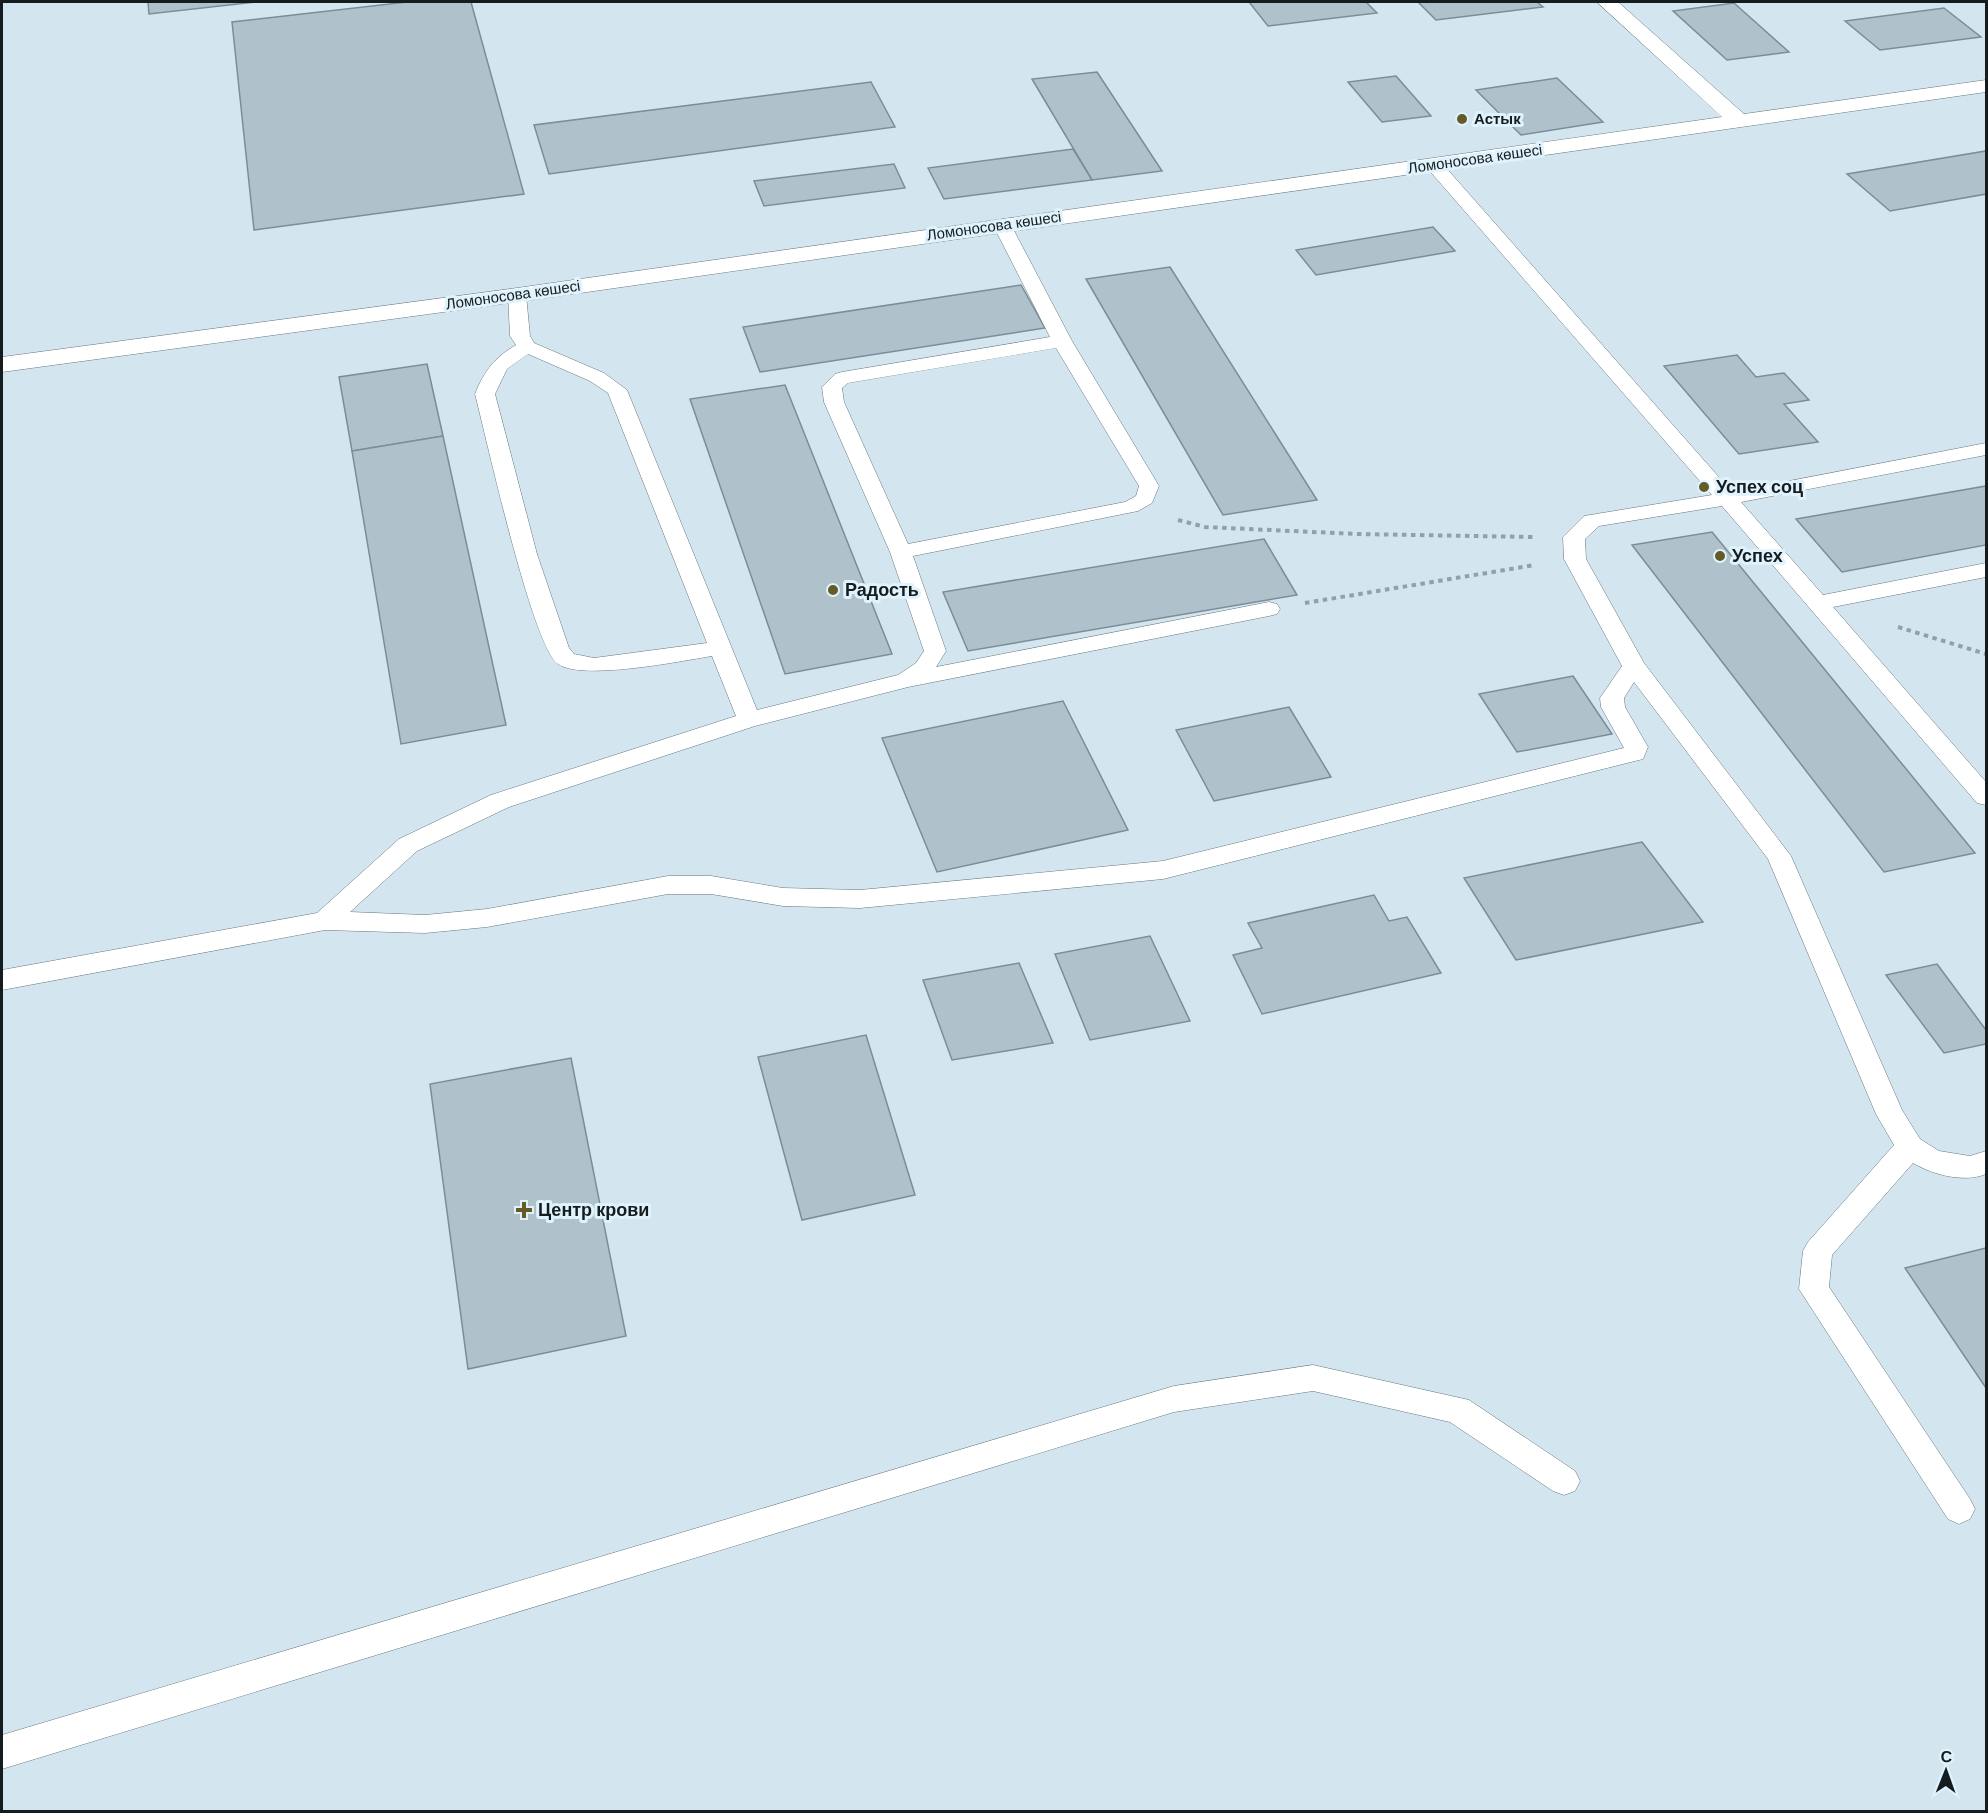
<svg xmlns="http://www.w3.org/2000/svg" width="1988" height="1813" font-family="'DM Sans',sans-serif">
<rect width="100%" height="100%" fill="#d3e6ef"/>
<g fill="#afc1ca" stroke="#7c8d96" stroke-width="1.5">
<polygon points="148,2 256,2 149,14"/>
<polygon points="407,2 471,2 524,194 254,230 232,22"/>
<polygon points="1249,2 1366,2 1377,13 1268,26"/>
<polygon points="1418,2 1537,2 1543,7 1436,20"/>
<polygon points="1734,3 1789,52 1727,60 1673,11"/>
<polygon points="1944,8 1981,37 1880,50 1845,21"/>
<polygon points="1097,72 1162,171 1092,180 1032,79"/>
<polygon points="1396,76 1431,116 1382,122 1348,82"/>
<polygon points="1557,78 1603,122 1521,135 1476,90"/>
<polygon points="871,82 895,127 549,174 534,125"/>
<polygon points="1073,149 1092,180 944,199 928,168"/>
<polygon points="1986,151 1986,194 1890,211 1847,174"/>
<polygon points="894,164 905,188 764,206 754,181"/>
<polygon points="1433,227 1455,251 1316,275 1296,250"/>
<polygon points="1170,267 1317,500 1223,515 1086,279"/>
<polygon points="1021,285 1045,328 760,372 743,327"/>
<polygon points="1737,355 1756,377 1784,373 1809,400 1784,404 1818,442 1739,454 1664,366"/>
<polygon points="427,364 443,436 352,451 339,377"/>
<polygon points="785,385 892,654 785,674 690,399"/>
<polygon points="443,436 506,725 401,744 352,451"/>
<polygon points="1986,486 1986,545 1842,572 1796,519"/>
<polygon points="1712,532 1975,853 1884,872 1632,545"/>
<polygon points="1264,539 1297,595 968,651 943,592"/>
<polygon points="1573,676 1612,734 1517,752 1479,694"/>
<polygon points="1063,701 1128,830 937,872 882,738"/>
<polygon points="1289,707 1331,777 1214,801 1176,730"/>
<polygon points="1642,842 1703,922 1516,960 1464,878"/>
<polygon points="1374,895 1389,921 1407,917 1441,973 1262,1014 1233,955 1262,948 1248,923"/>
<polygon points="1150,936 1190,1021 1090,1040 1055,954"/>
<polygon points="1019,963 1053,1043 952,1060 923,980"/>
<polygon points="1937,964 1986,1030 1986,1044 1944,1053 1886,975"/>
<polygon points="866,1035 915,1195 802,1220 758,1057"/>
<polygon points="571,1058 626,1336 468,1369 430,1084"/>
<polygon points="1986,1248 1986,1388 1905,1268"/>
</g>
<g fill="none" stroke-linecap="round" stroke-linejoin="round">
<g stroke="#66767f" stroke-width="1">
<g id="service">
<path d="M 1434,160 L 1440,161 L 1732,492 L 1986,443 L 1986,455 L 1741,502 L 1823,595 L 1986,563 L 1986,577 L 1833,607 L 1986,782 L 1986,805 L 1977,803 L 1722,506 L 1599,526 L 1585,539 L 1586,559 L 1644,663 L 1791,856 L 1902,1110 L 1920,1139 L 1939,1151 L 1970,1156 L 1986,1151 L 1986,1174 C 1965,1183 1933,1175 1913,1163 L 1832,1255 L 1829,1287 L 1970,1499 L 1975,1509 L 1970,1519 L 1959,1524 L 1948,1519 L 1799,1289 L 1803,1251 L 1808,1242 L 1894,1145 L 1876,1114 L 1768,859 L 1634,682 L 1624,698 L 1625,707 L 1648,747 L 1643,759 L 1163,879 L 860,908 L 783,906 L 711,894 L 668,894 L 487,927 L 425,933 L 325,930 L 2,990 L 2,970 L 317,913 L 399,839 L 491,795 L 736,716 L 712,656 C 681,661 582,681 558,664 C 532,646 486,436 475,394 C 484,371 495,357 516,345 L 510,336 L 508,295 L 510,291 L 524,291 L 526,295 L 530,336 L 534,343 L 604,373 L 627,390 L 757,710 L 898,675 L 916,663 L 924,651 L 890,552 L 824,402 L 822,387 L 835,374 L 842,372 L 1050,337 L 993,225 L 996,221 L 1008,221 L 1011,225 L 1072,341 L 1159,486 L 1152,503 L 1138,511 L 913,556 L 946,651 L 936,667 L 1269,602 L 1277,604 L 1280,609 L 1277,614 L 1269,616 L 908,687 L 755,726 L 509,807 L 417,851 L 350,912 L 425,915 L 487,909 L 668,876 L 711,876 L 783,888 L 860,890 L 1163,861 L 1624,748 L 1601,707 L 1600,698 L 1622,666 L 1564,559 L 1563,537 L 1584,516 L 1712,495 L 1428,169 L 1425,165 L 1428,161 ZM 1056,348 L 1139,486 L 1136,496 L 1125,502 L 908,544 L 844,402 L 842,388 L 848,383 ZM 528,354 L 590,381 L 608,393 L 707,643 L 594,658 L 574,654 L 569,648 L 537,554 L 495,394 L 507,369 Z"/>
<polygon points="1313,1365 1469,1400 1575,1471 1580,1481 1575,1491 1564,1495 1553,1491 1450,1422 1313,1391 1174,1412 2,1769 2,1735 1174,1386"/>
</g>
</g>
<g stroke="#66767f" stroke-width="1">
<polygon id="minor" points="1597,2 1618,2 1744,114 1986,80 1986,92 517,302 2,372 2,357 517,288 1722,117"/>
</g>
<g stroke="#92a1a8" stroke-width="4" stroke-dasharray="4.5 4.5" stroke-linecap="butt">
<polyline points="1178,520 1205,527 1357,534 1533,537"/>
<polyline points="1305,603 1535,565"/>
<polyline points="1898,627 1986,654"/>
</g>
<use href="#service" fill="#fff" fill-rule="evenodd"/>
<use href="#minor" fill="#fff" fill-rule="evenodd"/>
</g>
<g fill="#635c28" stroke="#e0f3fc" stroke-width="2">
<circle cx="1462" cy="119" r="6"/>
<circle cx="1704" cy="487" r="6"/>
<circle cx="1720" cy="556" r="6"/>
<circle cx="833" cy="590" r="6"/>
<path d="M521 1201h6v6h6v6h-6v6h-6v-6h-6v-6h6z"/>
</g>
<g text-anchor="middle" stroke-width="6" stroke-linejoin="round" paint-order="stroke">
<g font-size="15" font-weight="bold" fill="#151c1f" stroke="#e0f3fc" text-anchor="start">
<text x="1474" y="124">Астык</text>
</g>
<g font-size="15" fill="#151c1f" stroke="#e0f3fc">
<text transform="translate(1475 159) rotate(-8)" y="5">Ломоносова көшесі</text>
<text transform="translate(994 226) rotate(-8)" y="5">Ломоносова көшесі</text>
<text transform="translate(513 295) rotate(-8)" y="5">Ломоносова көшесі</text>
</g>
<g font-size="18" font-weight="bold" fill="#151c1f" stroke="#e0f3fc" text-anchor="start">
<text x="1716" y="493">Успех соц</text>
<text x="1732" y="562">Успех</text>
<text x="845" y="596">Радость</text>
<text x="538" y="1216">Центр крови</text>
</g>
</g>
<rect width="1988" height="1813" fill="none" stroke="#151c1f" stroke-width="6"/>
<g transform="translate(1946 1771) rotate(1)" stroke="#e0f3fc" stroke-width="4.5" paint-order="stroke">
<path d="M0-4.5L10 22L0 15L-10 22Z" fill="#151c1f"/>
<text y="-9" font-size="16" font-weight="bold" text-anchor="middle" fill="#151c1f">С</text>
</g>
</svg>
